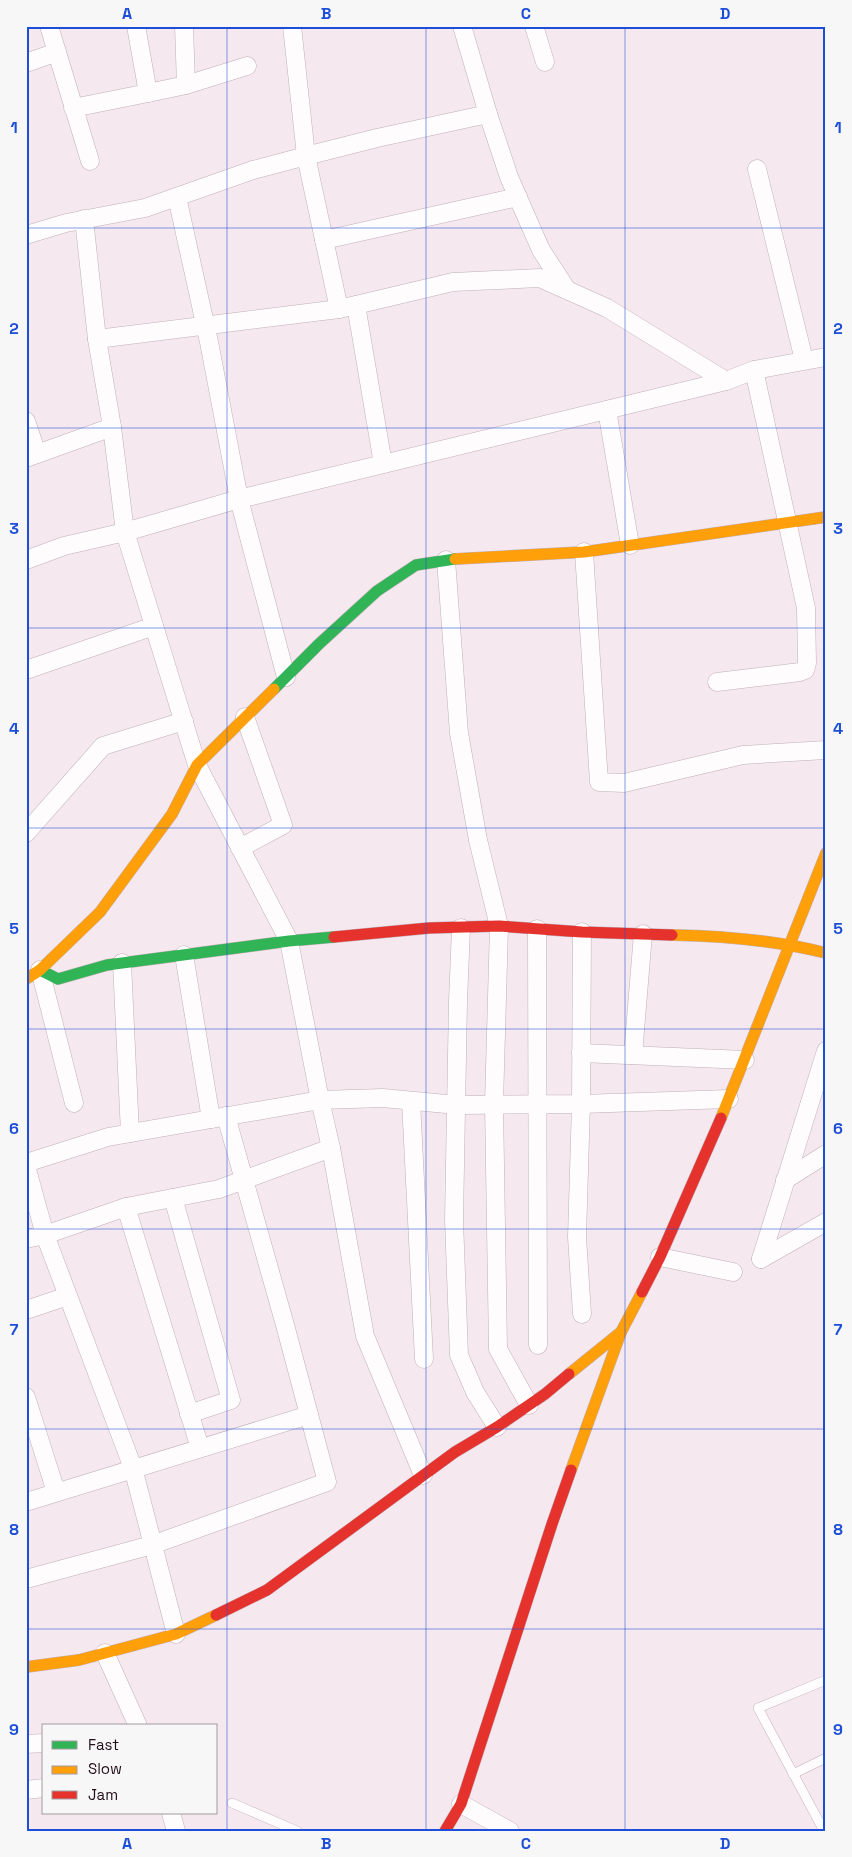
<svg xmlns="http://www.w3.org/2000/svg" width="852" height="1857" font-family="'Space Grotesk',sans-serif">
<rect width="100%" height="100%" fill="#f6e8ef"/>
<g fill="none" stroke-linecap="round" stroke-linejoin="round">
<g stroke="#c0afb8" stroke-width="10">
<g id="lane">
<polyline points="793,1774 826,1758"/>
<polyline points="232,1803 297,1831"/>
<polyline points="824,1831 758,1708 826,1680"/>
</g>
</g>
<g stroke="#c0afb8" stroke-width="19">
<g id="street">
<polyline points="49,26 90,161"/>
<polyline points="136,26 148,93 186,85 247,66"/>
<polyline points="184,26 186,85"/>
<polyline points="292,26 306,156 339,309"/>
<polyline points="462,26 488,114 509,177 541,250 567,290"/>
<polyline points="534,26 545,62"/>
<polyline points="26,63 57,52"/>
<polyline points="73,108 148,93"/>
<polyline points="757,169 804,360"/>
<polyline points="177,197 209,342 239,499 286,677"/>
<polyline points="84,219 97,339 112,427 125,532 197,765 289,941 320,1100 331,1148 365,1336 423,1475"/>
<polyline points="26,235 66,223 145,208 253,170 306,156 377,138 488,114"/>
<polyline points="324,240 518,197"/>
<polyline points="356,305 383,464"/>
<polyline points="97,339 339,309 453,282 540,278 607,308 726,381"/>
<polyline points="607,410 630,545"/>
<polyline points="26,421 37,454"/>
<polyline points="26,458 112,427"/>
<polyline points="584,552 599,782 624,783 743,755 826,750"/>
<polyline points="26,560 64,546 125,532 239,499 726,381 754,370 826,357"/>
<polyline points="446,560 459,733 478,840 499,926 494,1104 498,1349 529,1405"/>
<polyline points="26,670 154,626"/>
<polyline points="717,682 800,672 805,670 807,663 806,608 754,370"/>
<polyline points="26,833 103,746 184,721"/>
<polyline points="240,848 283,825 245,717"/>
<polyline points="461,928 458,1001 454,1220 459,1355 475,1392 497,1427"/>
<polyline points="537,929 538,1345"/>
<polyline points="184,955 211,1119"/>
<polyline points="122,963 130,1133"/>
<polyline points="40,970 74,1103"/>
<polyline points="581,1053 745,1060"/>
<polyline points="633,1055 643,934"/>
<polyline points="411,1101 424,1359"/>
<polyline points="26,1163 108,1137 320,1100 383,1098 457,1105 581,1104 729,1099"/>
<polyline points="26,1166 45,1235 133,1468 176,1634"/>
<polyline points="785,1180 826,1154"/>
<polyline points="173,1198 231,1400 189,1414"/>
<polyline points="126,1207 200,1448"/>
<polyline points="26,1239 45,1235 126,1207 219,1189 331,1148"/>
<polyline points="660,1257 733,1272"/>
<polyline points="761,1259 826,1051"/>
<polyline points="761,1259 826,1222"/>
<polyline points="26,1310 68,1296"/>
<polyline points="582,1314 577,1237 581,1104 582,932"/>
<polyline points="26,1397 56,1492"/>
<polyline points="26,1502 309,1415"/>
<polyline points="26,1579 152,1545 327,1482 285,1325 226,1116"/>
<polyline points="105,1653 138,1726"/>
<polyline points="26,1744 44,1743"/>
<polyline points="26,1790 44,1788"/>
<polyline points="461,1804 510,1831"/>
<polyline points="171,1813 176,1831"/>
</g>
</g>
<g stroke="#c0afb8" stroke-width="12">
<g id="fast">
<polyline points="274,689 319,644 377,591 416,565 455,559"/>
<polyline points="40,970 58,979 107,965 289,941 334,937"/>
</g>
</g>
<g stroke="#c0afb8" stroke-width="12">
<g id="slow">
<polyline points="455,559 584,552 826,517"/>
<path d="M 672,935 C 724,936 775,940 826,953"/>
<polyline points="26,979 40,970 100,912 172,814 197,765 274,689"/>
<polyline points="721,1118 826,853"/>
<polyline points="569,1374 621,1332"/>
<polyline points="571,1470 621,1332 642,1292"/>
<polyline points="26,1667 79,1660 176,1634 216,1615"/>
</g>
</g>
<g stroke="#c0afb8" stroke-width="12">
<g id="jam">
<polyline points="334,937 429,928 499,926 582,932 672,935"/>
<polyline points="642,1292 660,1257 721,1118"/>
<polyline points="216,1615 267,1590 455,1452 497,1427 545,1394 569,1374"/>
<polyline points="445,1831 461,1804 552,1524 571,1470"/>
</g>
</g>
<use href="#lane" stroke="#fefcfd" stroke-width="9"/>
<use href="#street" stroke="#fefcfd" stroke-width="18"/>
<use href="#fast" stroke="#30b455" stroke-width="11"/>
<use href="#slow" stroke="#ff9f0a" stroke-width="11"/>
<use href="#jam" stroke="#e5322d" stroke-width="11"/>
</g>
<path fill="none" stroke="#1d4ed8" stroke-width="1" stroke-opacity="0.55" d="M 227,26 L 227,1831M 426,26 L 426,1831M 625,26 L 625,1831M 26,228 L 826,228M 26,428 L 826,428M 26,628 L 826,628M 26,828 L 826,828M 26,1029 L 826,1029M 26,1229 L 826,1229M 26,1429 L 826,1429M 26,1629 L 826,1629"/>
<rect width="852" height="1857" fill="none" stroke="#f7f7f7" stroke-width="55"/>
<rect x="42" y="1724" width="175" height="90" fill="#f7f7f7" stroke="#a29a9f"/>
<rect x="52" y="1741" width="25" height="8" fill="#30b455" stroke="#a29a9f"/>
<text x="88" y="1750" font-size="15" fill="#230e1a">Fast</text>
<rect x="52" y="1766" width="25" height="8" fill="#ff9f0a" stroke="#a29a9f"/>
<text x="88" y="1774" font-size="15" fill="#230e1a">Slow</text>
<rect x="52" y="1791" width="25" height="8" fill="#e5322d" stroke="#a29a9f"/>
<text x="88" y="1800" font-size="15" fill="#230e1a">Jam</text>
<rect x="28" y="28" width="796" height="1802" fill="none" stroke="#1d4ed8" stroke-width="2"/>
<g font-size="16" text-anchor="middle" font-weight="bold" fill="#1d4ed8">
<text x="127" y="19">A</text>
<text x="326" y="19">B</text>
<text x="526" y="19">C</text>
<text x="725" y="19">D</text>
<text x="14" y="133">1</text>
<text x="838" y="133">1</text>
<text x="14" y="334">2</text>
<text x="838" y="334">2</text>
<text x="14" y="534">3</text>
<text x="838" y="534">3</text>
<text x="14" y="734">4</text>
<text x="838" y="734">4</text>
<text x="14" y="934">5</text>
<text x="838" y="934">5</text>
<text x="14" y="1134">6</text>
<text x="838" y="1134">6</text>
<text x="14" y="1335">7</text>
<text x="838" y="1335">7</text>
<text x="14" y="1535">8</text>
<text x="838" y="1535">8</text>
<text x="14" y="1735">9</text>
<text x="838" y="1735">9</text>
<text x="127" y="1849">A</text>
<text x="326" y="1849">B</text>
<text x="526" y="1849">C</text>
<text x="725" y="1849">D</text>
</g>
</svg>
